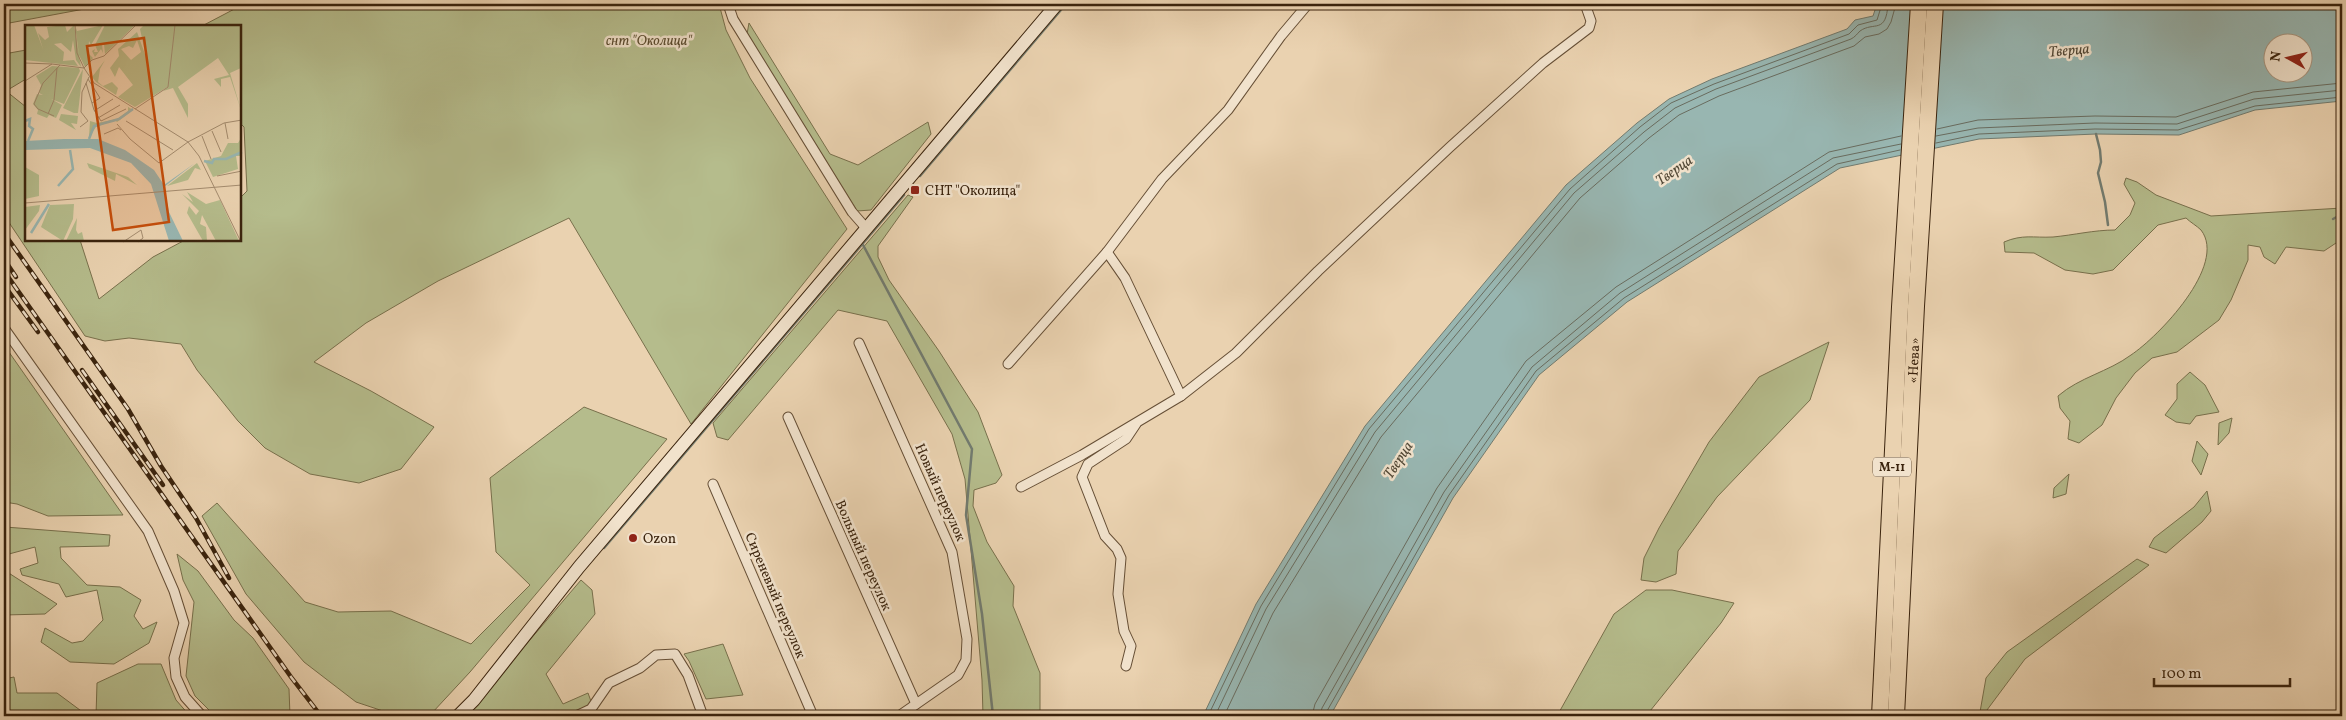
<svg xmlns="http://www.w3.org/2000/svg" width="2346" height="720" font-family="Vollkorn,serif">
<rect width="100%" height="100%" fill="#ead2b0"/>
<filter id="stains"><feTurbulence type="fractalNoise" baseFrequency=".004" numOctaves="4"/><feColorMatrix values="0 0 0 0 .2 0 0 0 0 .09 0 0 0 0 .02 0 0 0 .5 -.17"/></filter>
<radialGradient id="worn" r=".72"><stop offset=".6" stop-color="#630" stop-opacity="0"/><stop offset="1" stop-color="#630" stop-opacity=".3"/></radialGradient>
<g fill="#b5bc8c" stroke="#78704c">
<polygon points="4,4 142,4 95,7 4,24"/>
<polygon points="244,4 719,4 726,30 750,78 847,229 691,424 569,218 438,281 366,323 314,362 371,391 434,427 401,469 359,483 310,474 265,448 238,421 197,370 181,344 129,338 105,341 85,336 4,215 4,54 26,50 26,79 6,91 26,107 26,240 80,240 99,299 153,257 185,240 240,240 240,198 247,191 244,127 240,123 240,26 202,26"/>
<polygon points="749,23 830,154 858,165 928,122 931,134 871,210 857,211 747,34"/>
<path d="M 2126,178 L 2137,182 L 2156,195 L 2211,216 L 2342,208 L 2342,239 L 2324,251 L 2286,247 L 2275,264 L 2264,257 L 2260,247 L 2248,245 L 2248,260 L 2231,300 L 2219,320 L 2177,352 L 2152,358 L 2135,373 L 2116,398 L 2102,425 L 2079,443 L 2068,439 L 2070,421 L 2060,408 L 2058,396 C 2080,377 2108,372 2131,355 C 2158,337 2228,265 2201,230 C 2197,226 2190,222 2186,218 L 2158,225 L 2113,270 L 2093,274 L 2065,270 L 2034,253 L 2005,252 L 2004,242 C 2023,234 2033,238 2053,237 C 2074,235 2094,230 2115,230 L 2130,215 L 2135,203 L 2124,184 Z"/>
<polygon points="908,195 913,197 878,246 878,257 889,280 939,351 978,412 1002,475 996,483 974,490 973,506 987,542 1014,586 1013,606 1040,673 1040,716 983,716 982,680 965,479 952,434 887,321 838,310 728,440 717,437 713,423"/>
<polygon points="1829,342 1810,400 1717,497 1678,551 1676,574 1656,582 1641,580 1644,558 1659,528 1709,442 1759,377"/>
<polygon points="4,345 123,515 48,516 17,504 4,502"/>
<polygon points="2190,372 2205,385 2219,412 2196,416 2190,424 2176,422 2165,415 2177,399 2177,384"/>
<polygon points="584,407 667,439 470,672 432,713 417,715 389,713 356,702 304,662 246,594 202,516 217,503 305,602 338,612 391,611 471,644 530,585 496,552 490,478"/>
<polygon points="2232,418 2229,433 2218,445 2219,423"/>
<polygon points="2197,441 2208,454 2201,475 2192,461"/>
<polygon points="2069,474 2066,494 2053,498 2054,488"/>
<polygon points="2207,491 2211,511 2202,522 2166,553 2149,547 2154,538 2194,507"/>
<polygon points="5,527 110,535 109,546 60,547 61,558 87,585 120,587 141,600 134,616 143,629 157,622 149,643 114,664 70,662 41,642 45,628 72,643 83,641 103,620 97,590 66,597 59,584 22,575 20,569 38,563 35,547 9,554 4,549"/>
<polygon points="177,554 198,571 234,620 253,638 289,689 290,716 215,716 195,696 186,676 194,602 183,580"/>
<polygon points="2137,559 2149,565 2025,659 1984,714 1980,712 1986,678 2007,652"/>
<polygon points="4,570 57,604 45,614 4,615"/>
<polygon points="581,580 592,590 595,614 546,674 563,704 588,693 592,704 564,716 465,716"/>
<polygon points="1646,590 1672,590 1734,603 1721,623 1646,716 1557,716 1614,614"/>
<polygon points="723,644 743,695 706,699 689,661 684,654"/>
<polygon points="138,664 161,664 176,700 190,716 96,716 97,683"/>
<polygon points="14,677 17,693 57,693 88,716 4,716 4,679"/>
</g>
<path fill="#98b6b1" stroke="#727b6f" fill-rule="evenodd" d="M 1877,4 L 2342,4 L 2342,101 L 2255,110 L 2179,135 L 2096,134 L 1979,139 L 1840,168 L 1627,302 L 1539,375 L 1453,498 L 1330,716 L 1203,716 L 1256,604 L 1365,426 L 1566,185 L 1637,123 L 1669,99 L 1712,79 L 1847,29 L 1855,20 L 1873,16 ZM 2274,42 L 2304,42 L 2304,72 L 2274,72 Z"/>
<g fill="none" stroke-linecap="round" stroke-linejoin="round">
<g stroke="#696c5f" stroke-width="1">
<polyline points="1937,129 1978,120 2095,116 2176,117 2253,92 2342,83"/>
<polyline points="1936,136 1978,128 2095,123 2177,124 2254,99 2342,90"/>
<polyline points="1936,143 1979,134 2095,129 2178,130 2255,106 2342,97"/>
<polyline points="1208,716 1261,606 1369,429 1570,189 1640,127 1671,103 1714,84 1849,34 1858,25 1877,20 1882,4"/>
<path d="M 1215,716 L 1266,609 L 1375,432 L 1574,193 L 1644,132 L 1675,108 L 1716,89 L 1851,39 C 1855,37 1857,34 1860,31 C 1874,21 1886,35 1888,4"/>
<polyline points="1224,716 1273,613 1381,437 1580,198 1649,138 1679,115 1719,96 1854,46 1865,37 1879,34 1887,29 1891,22 1896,4"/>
<polyline points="1312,716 1315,704 1437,488 1526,361 1616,287 1829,152 1901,136"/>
<polyline points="1320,716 1322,708 1444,492 1532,367 1620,293 1833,158 1901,144"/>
<polyline points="1326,716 1327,711 1449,495 1536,371 1624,298 1837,164 1900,150"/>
</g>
<g stroke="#727b6f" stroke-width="2.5">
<polyline points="2096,134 2100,150 2101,162 2098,173 2105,202 2108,225"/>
<polyline points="920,176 1066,4"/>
<polyline points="2333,219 2342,214"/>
<polyline points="862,243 972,449 966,515 982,614 993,716"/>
<polyline points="604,548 904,195"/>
</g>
<g stroke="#664f36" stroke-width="11">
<g id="minor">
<polyline points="728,4 733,19 852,212 866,228"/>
<polyline points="1107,252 1125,278 1181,396"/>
<polyline points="4,328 148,531 174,591 184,623 174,658 176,677 185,697 202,716"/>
<polyline points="859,343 952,552 967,639 966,660 958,675 899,716"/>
<polyline points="1008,364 1107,252 1162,179 1228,110 1281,36 1308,4"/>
<polyline points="788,417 916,704"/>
<polyline points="713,484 813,716"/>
<polyline points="1021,487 1082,455 1181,396 1236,353 1318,271 1450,147 1543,63 1589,28 1591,21 1585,4"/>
<polyline points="1126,666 1131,646 1124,631 1118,594 1121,558 1117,549 1105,536 1082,477 1088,464 1126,439 1136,424"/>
<polyline points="576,716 591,709 609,683 640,668 656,655 675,654 688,675 703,716"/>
</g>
</g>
<g stroke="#3a230d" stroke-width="14">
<polyline id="secondary" points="458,716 474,700 579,567 1057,4"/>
</g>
<g stroke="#3a230d" stroke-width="18">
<g id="motorway">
<polyline points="1880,716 1900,307 1919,4"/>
<path id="s1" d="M 1896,716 L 1916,306 L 1935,4"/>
</g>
</g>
<use href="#minor" stroke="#f1e2cc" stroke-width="9"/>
<use href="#secondary" stroke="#f1e2cc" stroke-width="12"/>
<use href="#motorway" stroke="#ead2b0" stroke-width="16"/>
<g stroke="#3a230d" stroke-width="4.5">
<g id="rail">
<polyline points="4,233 128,409 161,466 196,518 229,578"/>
<polyline points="4,259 16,277"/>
<polyline points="4,271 291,677 321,716"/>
<polyline points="4,285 38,332"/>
<polyline points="82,370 163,485"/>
</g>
</g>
<use href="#rail" stroke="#f1e2cc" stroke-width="2.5" stroke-dasharray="8" stroke-linecap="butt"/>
</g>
<g fill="#8f2418" stroke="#f1e2cc" stroke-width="2">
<rect x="910" y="185" width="10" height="10" rx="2.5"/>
<circle cx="633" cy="538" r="5"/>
</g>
<g text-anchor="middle" stroke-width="5" stroke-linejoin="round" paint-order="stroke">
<rect fill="#f1e2cc" stroke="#715c46" stroke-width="1" x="1873" y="457.5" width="38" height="19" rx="4"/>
<g font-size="12" font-weight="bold" fill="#3a230d">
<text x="1892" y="471">М-11</text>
</g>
<g font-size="14" font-style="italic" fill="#59492d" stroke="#f1e2cc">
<text x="649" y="45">снт "Околица"</text>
</g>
<g font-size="14" fill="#3a230d" stroke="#f1e2cc" text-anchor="start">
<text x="925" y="195">СНТ "Околица"</text>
<text x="643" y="543">Ozon</text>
</g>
<g font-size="14" fill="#3a230d" stroke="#f1e2cc">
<text dy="5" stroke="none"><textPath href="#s1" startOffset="356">«Нева»</textPath></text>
<text transform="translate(941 492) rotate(66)" y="5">Новый переулок</text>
<text transform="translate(864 555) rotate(66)" y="5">Вольный переулок</text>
<text transform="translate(776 595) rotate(67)" y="5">Сиреневый переулок</text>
</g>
<g font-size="15" font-style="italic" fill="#524836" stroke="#f1e2cc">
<text transform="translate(2069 50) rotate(-5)" y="5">Тверца</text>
<text transform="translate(1674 170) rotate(-35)" y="5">Тверца</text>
<text transform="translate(1398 460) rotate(-57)" y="5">Тверца</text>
</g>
</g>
<g transform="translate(25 25)">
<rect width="216" height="216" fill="#ead2b0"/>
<path d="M 9,0 L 18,24 L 13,8 L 20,15 L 24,12 L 22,2 L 40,0 L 42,7 L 49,0 L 56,42 L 51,35 L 48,15 L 46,27 L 36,18 L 29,19 L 39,27 L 38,36 L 49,35 L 53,41 L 0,35 L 0,1 ZM 50,0 L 52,6 L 78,0 L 66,20 L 64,16 L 63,28 L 68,33 L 60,42 L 54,30 ZM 80,0 L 110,0 L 80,29 L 79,19 L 76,18 L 74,21 L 77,19 L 78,28 L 76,24 L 70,32 L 67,26 L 70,24 L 69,27 L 73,27 L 70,20 ZM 119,0 L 216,0 L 216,43 L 205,48 L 216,85 L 205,52 L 196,54 L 196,62 L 189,54 L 204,50 L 193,33 L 153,62 L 163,79 L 163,93 L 148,63 L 138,66 L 144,61 L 110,82 L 93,72 L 108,60 L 94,42 L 90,52 L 85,43 L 94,31 L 93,24 L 112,7 L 121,32 L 115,4 ZM 112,15 L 116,27 L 106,35 L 96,24 L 104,21 L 108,23 ZM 80,35 L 75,44 L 73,57 L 78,61 L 87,57 L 93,63 L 91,70 L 71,57 L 67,52 ZM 27,41 L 54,43 L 55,46 L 39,79 L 26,74 L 37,80 L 31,93 L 24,90 L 22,93 L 12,89 L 13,85 L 8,79 L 12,69 L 18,70 L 14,68 L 16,60 L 11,51 ZM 58,44 L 53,88 L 49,88 L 38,83 ZM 92,75 L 108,85 L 92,97 L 90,95 L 71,102 L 64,112 L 65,96 L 72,98 L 92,94 L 103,86 L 103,82 ZM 36,89 L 53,91 L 52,99 L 46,98 L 51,105 L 34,95 ZM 216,113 L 216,131 L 211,131 L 213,144 L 188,152 L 180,136 L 196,131 L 203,118 L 213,118 ZM 62,138 L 103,152 L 112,160 L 91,149 L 90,156 L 64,143 ZM 172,138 L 176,145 L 170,143 L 163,155 L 142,161 ZM 0,142 L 14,150 L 14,171 L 0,174 ZM 162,167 L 181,179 L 195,175 L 214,216 L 191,216 L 177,190 L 175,199 L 181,202 L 182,216 L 178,216 L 162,188 L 164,181 L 171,190 L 174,186 L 157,169 L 168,177 ZM 49,179 L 48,194 L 38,216 L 16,202 L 25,180 ZM 15,180 L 14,186 L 0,205 L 0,182 ZM 52,193 L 51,205 L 53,209 L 57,207 L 59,216 L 41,216 Z" fill="#b5bc8c" fill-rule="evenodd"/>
<path d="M 39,114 L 73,114 L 100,125 L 129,145 L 139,160 L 170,138 L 139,162 L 144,187 L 158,216 L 144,216 L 126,159 L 106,138 L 65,123 L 0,125 L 0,116 Z" fill="#98b6b1"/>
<path fill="none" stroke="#98b6b1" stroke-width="2.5" d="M 0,96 L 5,94 L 4,101 L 8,104 L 3,116M 64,114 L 69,101 L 94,94 L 108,84M 179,136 L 187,138 L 189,134 L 201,134 L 217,127M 33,161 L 48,144 L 45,125M 6,208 L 24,179"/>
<path fill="none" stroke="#a48c6f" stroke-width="1" d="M 50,0 L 52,28 L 59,43 L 67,35 L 79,31 L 111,0M 0,38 L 27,39M 63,54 L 75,73 L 67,78M 0,56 L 27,39 L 59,43 L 69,58 L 163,117 L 174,131 L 216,217M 61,58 L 69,85 L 76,96 L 101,84M 110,84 L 143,62 L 150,0M 69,86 L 88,74M 23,89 L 29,75 L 32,43M 29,91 L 13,84 L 9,79 L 18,58 L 35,40M 73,93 L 95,80M 101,96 L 148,125M 200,98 L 203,114M 92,99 L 105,114 L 134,138 L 163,117 L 199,98 L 217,95M 55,102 L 63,96 L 56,87 L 57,67 L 64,52M 187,106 L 196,127M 79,109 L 93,103 L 96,105M 177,111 L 186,134M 192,151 L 217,146M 0,178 L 217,160M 98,217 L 116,205 L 118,213 L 113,217"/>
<path fill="#c54e0c" fill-opacity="0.15" stroke="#c54e0c" stroke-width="2.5" d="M 119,13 L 144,197 L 88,205 L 62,21 Z"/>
<rect width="216" height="216" fill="none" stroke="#3a230d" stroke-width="2.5"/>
</g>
<rect width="2346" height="720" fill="none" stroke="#ead2b0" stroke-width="20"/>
<rect x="5" y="5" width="2336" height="710" fill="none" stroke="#3a230d" stroke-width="2.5"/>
<rect x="10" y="10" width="2326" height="700" fill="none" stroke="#3a230d"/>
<g transform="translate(2288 58) rotate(278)"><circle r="24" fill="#f1e2cc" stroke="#a89680"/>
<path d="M0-4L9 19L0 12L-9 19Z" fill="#8f2418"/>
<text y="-8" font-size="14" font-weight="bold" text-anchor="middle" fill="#3a230d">N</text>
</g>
<path d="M2154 678v8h136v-8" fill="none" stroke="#3a230d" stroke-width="2.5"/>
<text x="2161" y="678" font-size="15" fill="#3a230d" stroke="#f1e2cc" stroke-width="4" paint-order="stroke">100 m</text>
<rect width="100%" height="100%" filter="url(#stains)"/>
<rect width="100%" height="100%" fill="url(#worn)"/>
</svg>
